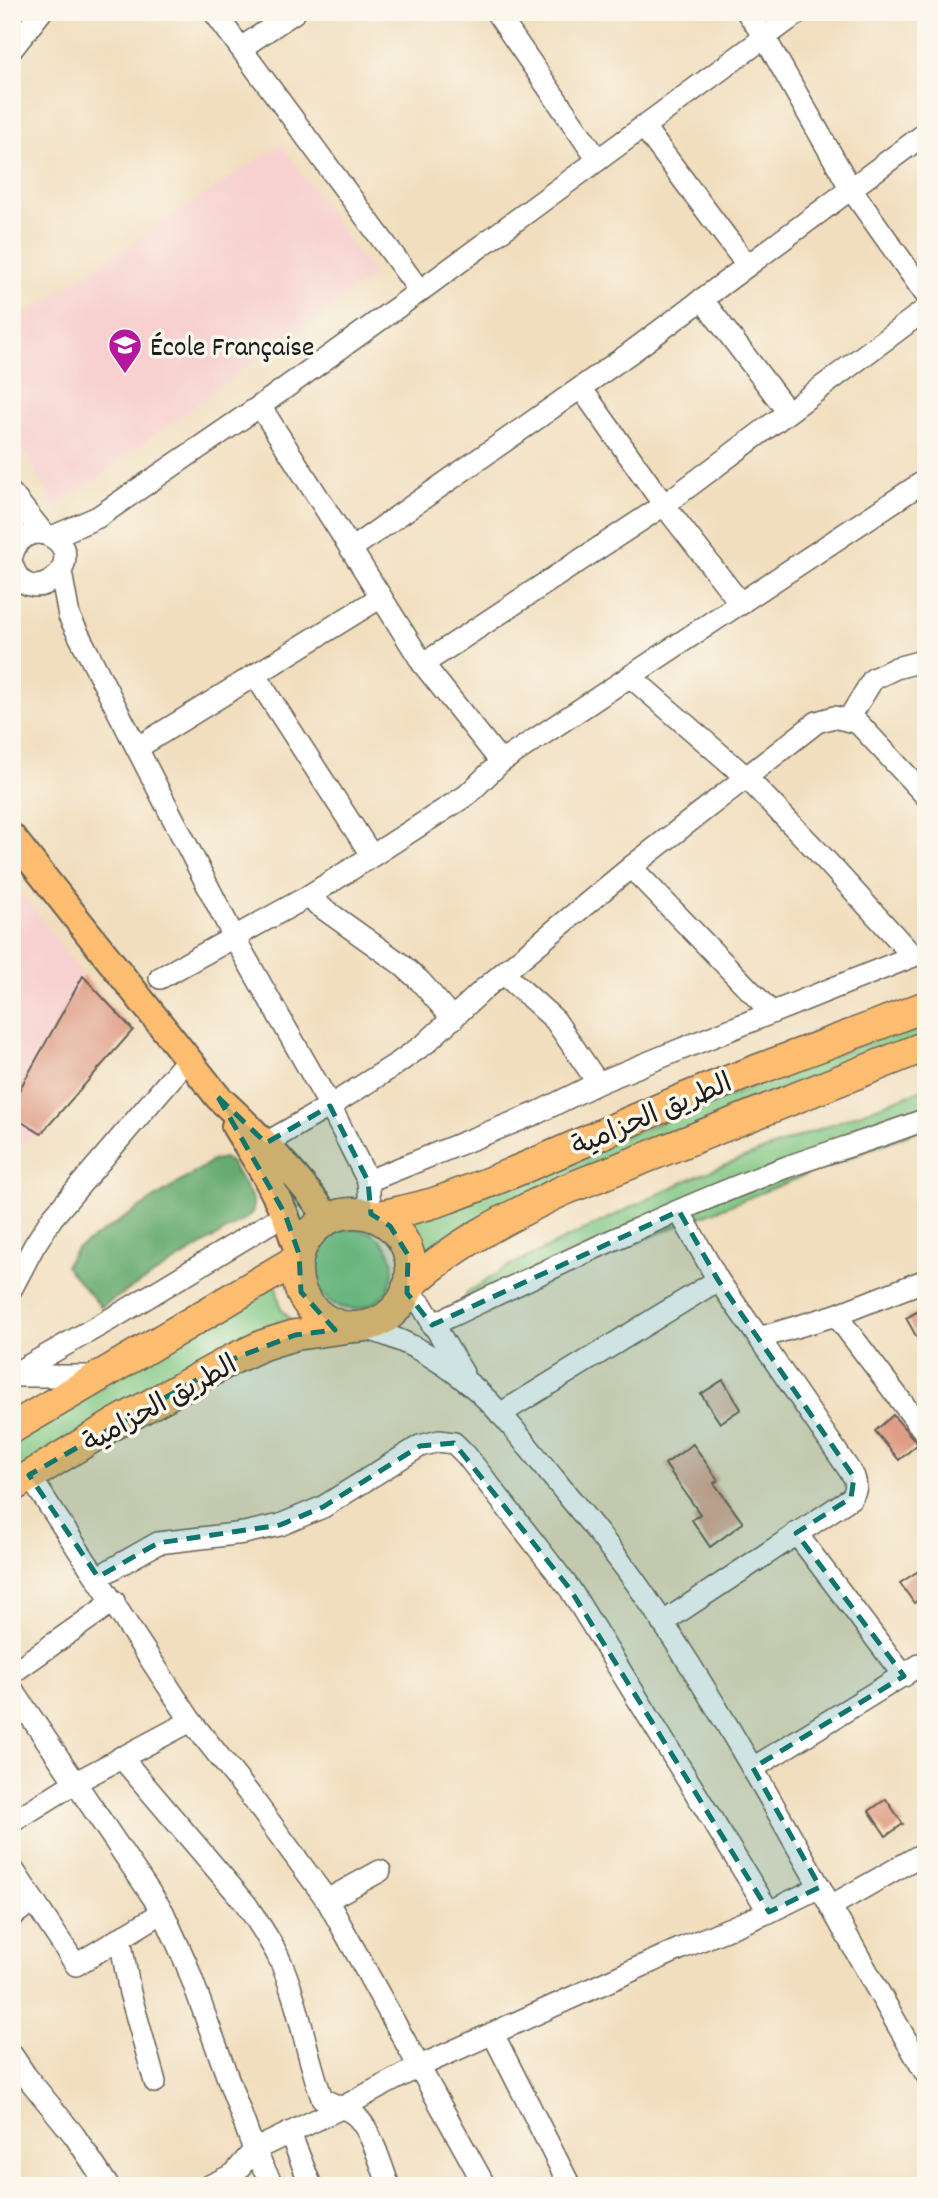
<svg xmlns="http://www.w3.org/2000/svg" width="938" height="2198" font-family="Dekko,'Playpen Sans Arabic',sans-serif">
<rect width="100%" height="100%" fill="#fbf7ec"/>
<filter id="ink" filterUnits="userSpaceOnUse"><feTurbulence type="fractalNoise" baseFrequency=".0143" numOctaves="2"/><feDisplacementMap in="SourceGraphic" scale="14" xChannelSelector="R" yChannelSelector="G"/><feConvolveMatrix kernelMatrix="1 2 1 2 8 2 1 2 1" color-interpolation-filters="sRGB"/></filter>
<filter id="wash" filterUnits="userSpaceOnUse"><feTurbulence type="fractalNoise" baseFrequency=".00686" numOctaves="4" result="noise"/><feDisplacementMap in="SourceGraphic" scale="28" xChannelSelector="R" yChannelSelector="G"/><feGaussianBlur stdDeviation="1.57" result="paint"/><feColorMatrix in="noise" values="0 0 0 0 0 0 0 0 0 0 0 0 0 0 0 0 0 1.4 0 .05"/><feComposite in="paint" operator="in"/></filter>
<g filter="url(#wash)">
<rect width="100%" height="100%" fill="#f1debe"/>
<g fill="#f7d0cf">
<polygon points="281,144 373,275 55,508 12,427 12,323"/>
<polygon points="12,890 24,896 83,976 12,1103"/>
<polygon points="12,1116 41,1134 12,1146"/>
</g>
<g fill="#7fc682" stroke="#4e714f" stroke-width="2">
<polygon points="926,1020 926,1035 426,1258 404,1221"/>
<polygon points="926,1088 926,1127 635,1243 455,1324 467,1293 507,1267 692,1178"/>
<circle cx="353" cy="1269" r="40"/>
<polygon points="275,1280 281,1309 296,1326 12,1477 12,1443"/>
</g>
<polygon fill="#67ab70" stroke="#426446" stroke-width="2" points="224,1158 229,1161 253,1199 253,1211 248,1217 101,1307 65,1266 75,1250 214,1160"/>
<g id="blocks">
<g fill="#df9d86">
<polygon points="83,976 133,1030 41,1134 12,1116 12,1103"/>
<polygon points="926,1307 926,1354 906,1318"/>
<polygon points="723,1380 741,1409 720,1423 701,1394"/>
<polygon points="893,1415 918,1444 899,1460 875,1431"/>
<polygon points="693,1444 718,1480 714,1483 743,1523 710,1547 692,1520 700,1514 665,1464"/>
<polygon points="926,1566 926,1595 914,1603 900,1583"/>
<polygon points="886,1799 903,1824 886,1836 869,1811"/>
</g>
</g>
</g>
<g filter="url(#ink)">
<use href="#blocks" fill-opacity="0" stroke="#676055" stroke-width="2"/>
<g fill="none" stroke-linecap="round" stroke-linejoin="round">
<g stroke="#676055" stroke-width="24">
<g id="minor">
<polyline points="214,12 420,291 799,12"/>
<polyline points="496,12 598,160"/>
<polyline points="747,12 765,38 851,189 926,295"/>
<polyline points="241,48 295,12"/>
<polyline points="12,49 41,12"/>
<polyline points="643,126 747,265"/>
<polyline points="420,291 260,406 351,549 630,353 926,133"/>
<polyline points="702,299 788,412"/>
<polyline points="581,388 664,505 741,604"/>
<polyline points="12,494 44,534"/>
<polyline points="12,519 15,546"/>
<polyline points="52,537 98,517 260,406"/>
<polyline points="351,549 423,664 664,505 926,309"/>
<path d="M 12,556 C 16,539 33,527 50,536 C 94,560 28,617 12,564"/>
<polyline points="61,572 69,616 235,939 330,1106 368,1181 371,1216"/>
<polyline points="423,664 501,762 926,480"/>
<polyline points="255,675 372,856"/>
<polyline points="631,677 746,777 821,855 913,956"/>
<polyline points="848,720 873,679 896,668 926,660"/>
<polyline points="137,748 381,597"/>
<polyline points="631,867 771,1012"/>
<polyline points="307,897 401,964 420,981 453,1019"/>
<polyline points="503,973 555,1020 598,1083"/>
<polyline points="160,978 307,897 372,856 467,795 501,762"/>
<polyline points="266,1143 330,1106 395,1065 426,1043 485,988 631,867 817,722 834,717 858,723 926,796"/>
<polyline points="368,1181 537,1113 598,1083 664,1056 926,951"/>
<polyline points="679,1211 718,1280 759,1338 836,1315 926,1280"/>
<polyline points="12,1288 34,1246 52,1218 187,1060"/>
<polyline points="406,1292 421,1304 463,1373"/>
<polyline points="836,1315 926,1434"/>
<path d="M 432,1325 C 548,1270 664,1213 784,1168 C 831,1151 879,1138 926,1119"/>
<path d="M 360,1327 C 401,1337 439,1358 472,1386 C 504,1413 529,1449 556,1481 C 585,1517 615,1552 641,1590 C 747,1745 831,1913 926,2074"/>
<polyline points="12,1375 123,1312 285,1214"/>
<polyline points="12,1376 96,1376"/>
<polyline points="500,1414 718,1280"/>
<polyline points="796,1533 904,1676"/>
<polyline points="98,1577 158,1543 244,1533 280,1525 323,1507 420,1446 439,1441 454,1443 466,1455 570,1589 769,1912"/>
<path d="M 662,1623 L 851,1498 C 856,1491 857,1486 854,1477 L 759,1338"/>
<polyline points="12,1673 114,1601"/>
<polyline points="12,1689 163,1912 186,1963 254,2150 273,2186"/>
<polyline points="191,1721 250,1795 327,1900 485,2186"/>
<path d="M 121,1757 L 246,1904 C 257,1921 269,1938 278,1956 C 299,2000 305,2052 322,2098 C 333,2106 341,2106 351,2112 C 370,2123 381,2166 389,2186"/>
<polyline points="753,1768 926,1661"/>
<polyline points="12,1822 76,1782 191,1721 29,1475"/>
<polyline points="12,1868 76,1965 163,1912"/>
<polyline points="327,1900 380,1871"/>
<polyline points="831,1906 926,1852"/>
<polyline points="12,1916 33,1901"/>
<polyline points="120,1938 130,1993 155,2082"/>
<polyline points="493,2034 570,2186"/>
<polyline points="12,2055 26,2076 74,2135 108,2186"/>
<polyline points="290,2133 311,2186"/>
<polyline points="209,2186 234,2174 254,2150 339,2109 420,2066 682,1948 769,1912 820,1887"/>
</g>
</g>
<g stroke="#676055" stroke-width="30">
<g id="major">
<path d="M 12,837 L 218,1097 C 259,1135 296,1174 329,1219"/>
<polyline points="235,1126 264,1173 285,1214 299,1254"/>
</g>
</g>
<g stroke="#676055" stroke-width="33">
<g id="highway">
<circle cx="354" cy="1270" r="57"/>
<path d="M 376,1217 C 400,1211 425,1207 448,1198 C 526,1170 601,1133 678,1101 C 760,1067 843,1039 926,1006"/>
<path d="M 407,1288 C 451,1246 508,1217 562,1191 L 926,1046"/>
<polyline points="12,1428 298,1259"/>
<polyline points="12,1487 113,1425 233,1359 263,1345 295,1335 354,1327"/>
</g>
</g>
<use href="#minor" stroke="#fff" stroke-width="21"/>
<use href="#major" stroke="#fcbd6f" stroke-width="26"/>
<use href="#highway" stroke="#fcbd6f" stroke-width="30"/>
</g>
</g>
<path fill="#0f766e" fill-opacity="0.2" stroke="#0f766e" stroke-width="5" stroke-dasharray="14 9" stroke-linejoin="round" d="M 218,1097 L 266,1143 L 330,1106 L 368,1181 L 371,1214 L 390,1226 L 408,1255 L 407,1293 L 432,1325 L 679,1211 L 718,1280 L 854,1477 L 851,1498 L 796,1533 L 904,1676 L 753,1768 L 820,1887 L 769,1912 L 570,1589 L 454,1443 L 420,1446 L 323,1507 L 280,1525 L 158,1543 L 98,1577 L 29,1475 L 233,1359 L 295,1335 L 335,1330 L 301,1292 L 299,1254 L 285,1214 Z"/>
<defs>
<g id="school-pin" transform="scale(1.75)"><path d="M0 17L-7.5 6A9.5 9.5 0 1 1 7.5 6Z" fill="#b5179e" stroke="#fbf7ec"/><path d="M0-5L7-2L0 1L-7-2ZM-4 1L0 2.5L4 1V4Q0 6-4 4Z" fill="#fff"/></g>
</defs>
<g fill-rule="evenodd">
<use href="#school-pin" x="125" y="345"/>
</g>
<g text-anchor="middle" stroke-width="7" stroke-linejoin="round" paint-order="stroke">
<g font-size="28" fill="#1c1c1c" stroke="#fbf7ec" text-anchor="start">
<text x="150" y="355">École Française</text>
</g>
<g font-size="28" fill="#1c1c1c" stroke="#fbf7ec">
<text transform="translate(651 1113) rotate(-23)" y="10">الطريق الحزامية</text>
<text transform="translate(159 1402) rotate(-29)" y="10">الطريق الحزامية</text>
</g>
</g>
<rect width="938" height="2198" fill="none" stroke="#fbf7ec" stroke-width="42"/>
</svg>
